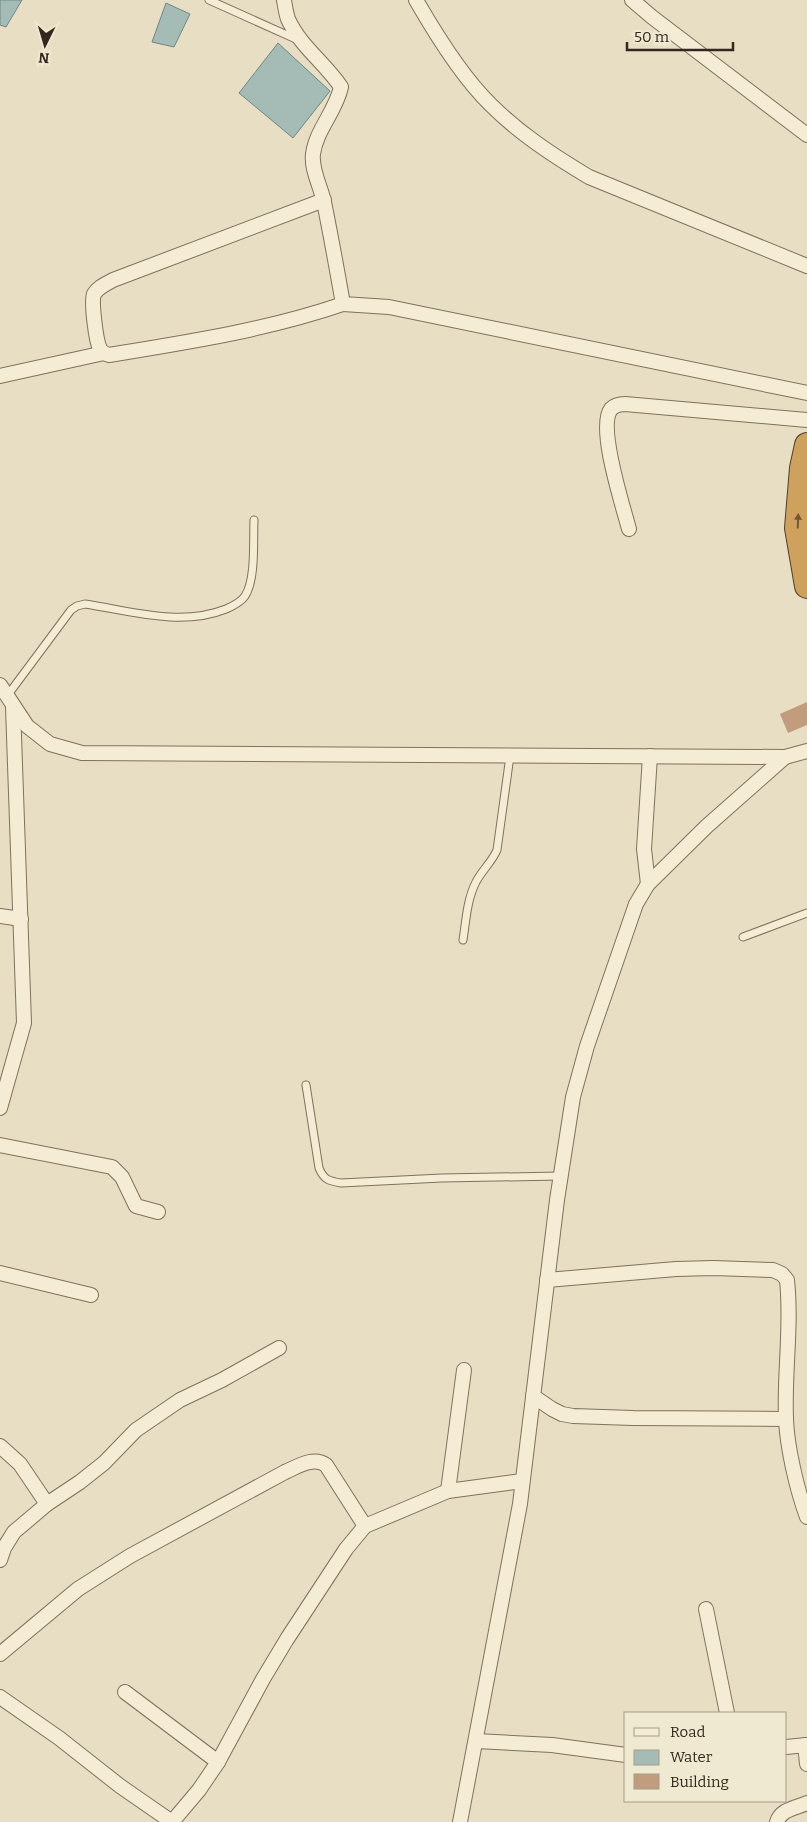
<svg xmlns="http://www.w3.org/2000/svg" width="807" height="1822" font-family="Bitter,serif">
<rect width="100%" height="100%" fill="#e8dec3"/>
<g fill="#a4bbb6" stroke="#6d8882">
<polygon points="0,0 22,0 6,27 0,25"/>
<polygon points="166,3 190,14 174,47 152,42"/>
<polygon points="278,43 330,91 293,138 239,93"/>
</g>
<polygon fill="#c29d7d" points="807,702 807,725 788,733 780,714"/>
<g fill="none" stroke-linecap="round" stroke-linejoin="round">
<g stroke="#80715c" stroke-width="9">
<g id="lane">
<polyline points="209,0 298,40"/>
<path d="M 7,696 L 71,610 L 77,606 L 85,604 C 131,611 181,627 226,609 C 233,606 241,602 245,596 C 256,579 253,541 254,520"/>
<polyline points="743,937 807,913"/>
<path d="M 463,940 C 466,921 467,899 476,882 C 482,870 492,862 497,850 L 510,756"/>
<path d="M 306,1085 L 319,1168 C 324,1180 329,1181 341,1183 L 442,1178 L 561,1176"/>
</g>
</g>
<g stroke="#80715c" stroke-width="16">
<g id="street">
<path d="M 284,0 C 285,6 286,13 288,19 C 300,46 325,63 341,87 C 336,111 316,130 313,154 C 311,170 321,187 324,202 C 331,236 337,270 343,304 L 389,307 L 807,393"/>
<path d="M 416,0 C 435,33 464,79 491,105 C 520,134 554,156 589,177 L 807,266"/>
<polyline points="632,0 652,17 807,135"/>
<path d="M 324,200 L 113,280 C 106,284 98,287 94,294 C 91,302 96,341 100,349 C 102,353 105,354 109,355 C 188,342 267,330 343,304"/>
<polyline points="0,376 104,353"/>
<path d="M 629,529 C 623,506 597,427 611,409 C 615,405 620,404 625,404 L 807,420"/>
<polyline points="0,685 27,726 50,744 82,753 785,757 807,751"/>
<polyline points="648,884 644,849 650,756"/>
<polyline points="0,916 21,919"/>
<polyline points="0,1108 24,1023 13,707"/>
<polyline points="0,1145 112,1167 122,1177 136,1206 158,1212"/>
<polyline points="0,1273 91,1295"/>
<path d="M 547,1280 L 676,1269 L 713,1268 L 773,1270 L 782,1274 L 787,1280 C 792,1327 784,1372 786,1419 C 787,1447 797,1490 807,1517"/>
<polyline points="533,1396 552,1409 562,1414 573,1416 633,1418 786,1419"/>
<polyline points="0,1446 20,1464 47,1504"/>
<polyline points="448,1491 464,1370"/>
<polyline points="0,1560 4,1548 14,1532 47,1504 80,1482 104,1463 136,1430 180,1400 222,1380 279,1348"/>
<polyline points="706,1609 727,1713"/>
<path d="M 0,1654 L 78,1589 L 130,1556 L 285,1472 C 297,1467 313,1456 326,1465 L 365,1526"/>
<polyline points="125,1692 218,1762"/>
<polyline points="0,1697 59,1738 120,1786 172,1822"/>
<polyline points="476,1741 552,1745 626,1755"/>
<polyline points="805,1745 807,1764"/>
<polyline points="786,1747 807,1745"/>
<polyline points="172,1822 199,1790 218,1762 263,1679 287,1639 346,1549 365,1526 448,1491 522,1481"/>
<polyline points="460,1822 520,1504 557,1200 573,1097 587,1046 636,904 648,884 707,826 785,757"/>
<path d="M 777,1822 C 781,1809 796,1808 807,1803"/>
</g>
</g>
<g stroke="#4e3f30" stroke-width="26">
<polyline id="highway" points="807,445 802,468 797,528 807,586"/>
</g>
<use href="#lane" stroke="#f4ecd5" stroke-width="7"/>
<use href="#street" stroke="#f4ecd5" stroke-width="14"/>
<use href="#highway" stroke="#cea15d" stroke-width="24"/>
</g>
<defs><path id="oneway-solid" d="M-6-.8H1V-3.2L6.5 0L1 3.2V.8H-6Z" transform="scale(1.25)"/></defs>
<use fill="#705837" href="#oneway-solid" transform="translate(798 521) rotate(-88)"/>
<rect x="624" y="1712" width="162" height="90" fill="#f0e9d1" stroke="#a49c89"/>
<rect x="634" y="1728" width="25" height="8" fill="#f4ecd5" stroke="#a49c89"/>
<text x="670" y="1737" font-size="15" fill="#32281e">Road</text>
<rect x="634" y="1750" width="25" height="15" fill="#a4bbb6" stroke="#a49c89"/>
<text x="670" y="1762" font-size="15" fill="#32281e">Water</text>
<rect x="634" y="1774" width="25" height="15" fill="#c29d7d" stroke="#a49c89"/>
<text x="670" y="1787" font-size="15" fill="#32281e">Building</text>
<g transform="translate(45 45) rotate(185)" stroke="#f0e9d1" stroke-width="4" paint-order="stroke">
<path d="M0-4L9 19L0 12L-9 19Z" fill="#32281e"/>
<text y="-8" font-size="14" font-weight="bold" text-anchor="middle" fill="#32281e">N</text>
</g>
<path d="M627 42v8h106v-8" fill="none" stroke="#32281e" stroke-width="2.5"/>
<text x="634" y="42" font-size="15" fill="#32281e" stroke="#f0e9d1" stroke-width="4" paint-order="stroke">50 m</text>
</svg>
